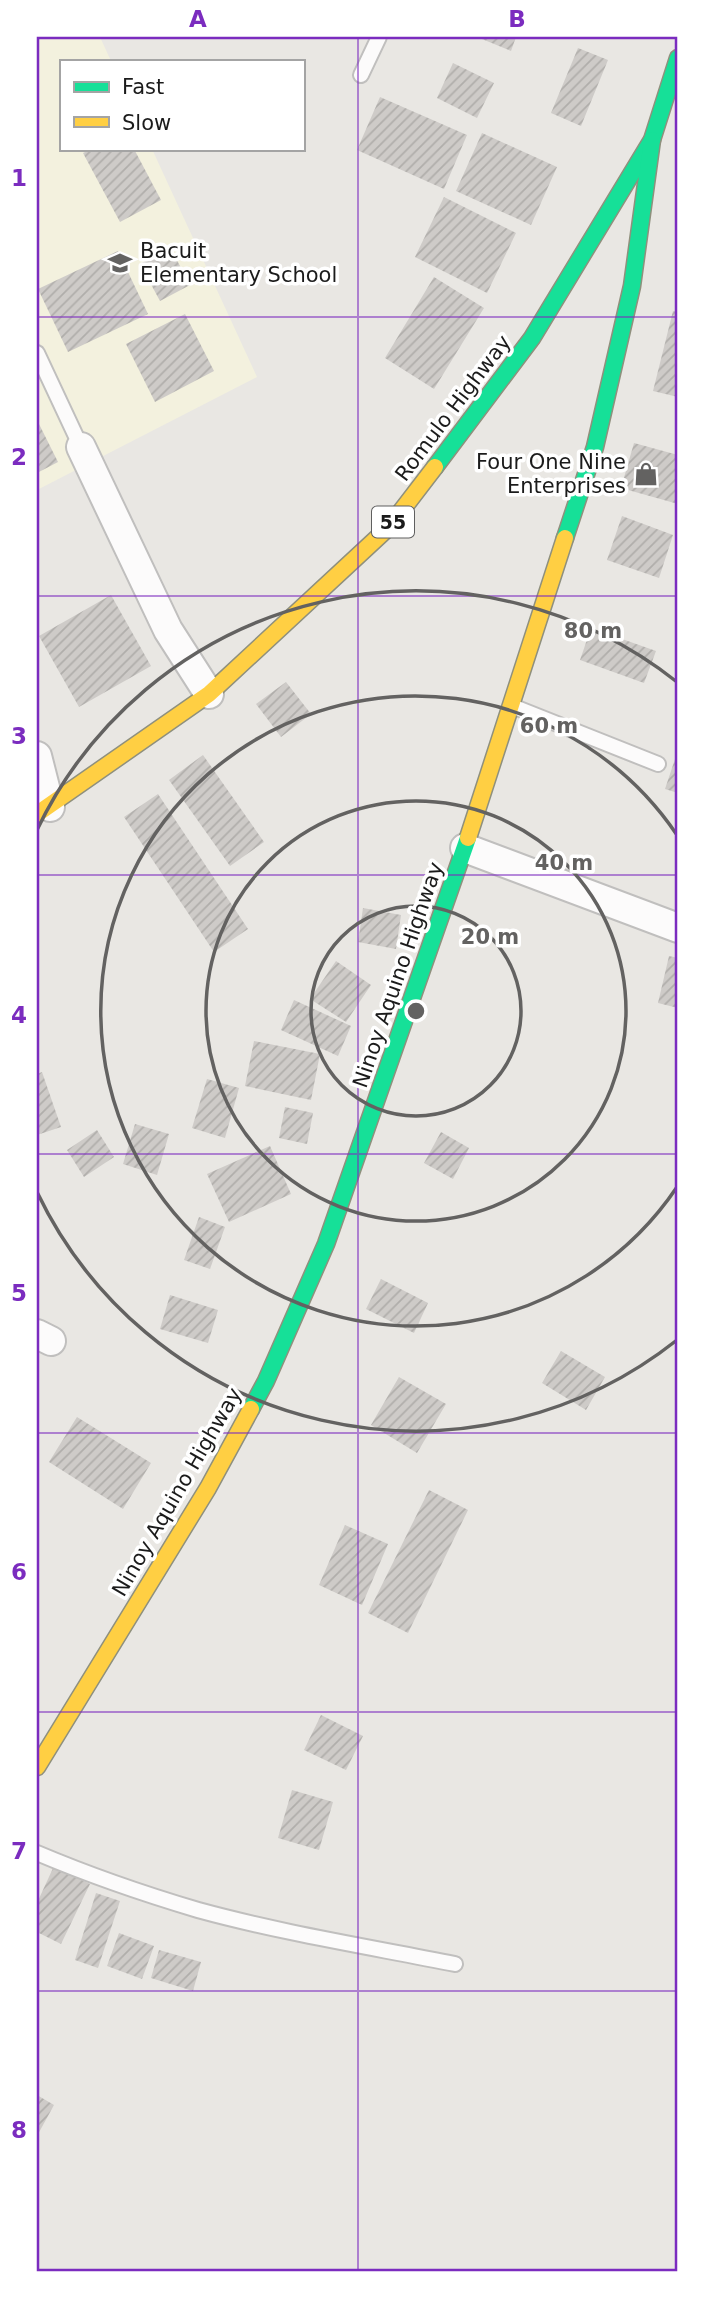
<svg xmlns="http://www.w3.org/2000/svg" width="715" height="2308" font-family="'DejaVu Sans',sans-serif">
<defs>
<pattern id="building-hatch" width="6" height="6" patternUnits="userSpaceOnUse" patternTransform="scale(1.75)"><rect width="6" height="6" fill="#cecbc8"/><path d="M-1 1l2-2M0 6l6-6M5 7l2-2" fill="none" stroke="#b0aeab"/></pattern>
</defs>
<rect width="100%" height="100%" fill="#e9e7e3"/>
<polygon fill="#f3f1de" points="37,37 100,37 111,61 61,61 61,149 152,149 257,377 37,490"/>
<g fill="url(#building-hatch)">
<polygon points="477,37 516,37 511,51"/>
<polygon points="578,48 608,60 581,126 551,113"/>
<polygon points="453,63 494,83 477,118 437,98"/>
<polygon points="380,97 467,135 444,189 357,150"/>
<polygon points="482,133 557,167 531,225 456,191"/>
<polygon points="91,149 134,149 161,200 120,222 83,153"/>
<polygon points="444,197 516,233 487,293 415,257"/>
<polygon points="170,247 190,285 160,301 140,264"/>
<polygon points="118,251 148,314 68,352 38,289"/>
<polygon points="434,277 484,308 434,389 385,358"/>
<polygon points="673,311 678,312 678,397 653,391"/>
<polygon points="185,314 214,371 155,402 126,344"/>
<polygon points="37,420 58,462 37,473"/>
<polygon points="634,443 678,455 678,504 621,488"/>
<polygon points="622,516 673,535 659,578 607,560"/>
<polygon points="111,595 151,666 79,707 39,636"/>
<polygon points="591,628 656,651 644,683 580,660"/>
<polygon points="286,682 311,714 281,737 256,704"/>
<polygon points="678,750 678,793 665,789"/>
<polygon points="203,755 264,842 230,866 169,780"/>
<polygon points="158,794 248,929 214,952 124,817"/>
<polygon points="363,908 401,915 396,949 358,942"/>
<polygon points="669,956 678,958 678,1008 658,1003"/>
<polygon points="336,961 371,985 346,1022 310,999"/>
<polygon points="294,1000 351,1026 338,1056 281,1030"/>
<polygon points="254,1041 320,1054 311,1100 245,1086"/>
<polygon points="42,1072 61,1127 37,1135 37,1074"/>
<polygon points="207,1079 239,1088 225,1138 192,1128"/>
<polygon points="285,1107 313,1113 307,1144 279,1138"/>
<polygon points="135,1124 169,1134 157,1175 123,1164"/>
<polygon points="97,1130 114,1157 84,1177 67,1150"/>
<polygon points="441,1132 469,1148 453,1179 424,1163"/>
<polygon points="270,1146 291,1194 229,1222 207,1174"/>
<polygon points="199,1217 225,1227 210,1269 184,1260"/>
<polygon points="381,1279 428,1303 414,1333 366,1309"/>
<polygon points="170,1295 218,1310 208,1343 160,1329"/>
<polygon points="561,1351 605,1377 586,1410 542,1383"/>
<polygon points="399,1377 446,1404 417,1453 371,1425"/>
<polygon points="77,1417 151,1463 123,1509 49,1462"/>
<polygon points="429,1490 468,1510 408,1633 368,1613"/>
<polygon points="345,1525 388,1544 362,1605 319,1585"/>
<polygon points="321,1715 363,1736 346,1770 304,1750"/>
<polygon points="292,1790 333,1802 319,1850 278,1838"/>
<polygon points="54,1866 90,1884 61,1944 37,1932 37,1903"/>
<polygon points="96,1893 120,1901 98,1968 75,1960"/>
<polygon points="119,1933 154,1946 142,1979 107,1966"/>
<polygon points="159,1950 201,1962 193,1991 151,1978"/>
<polygon points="37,2095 54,2105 37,2136"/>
</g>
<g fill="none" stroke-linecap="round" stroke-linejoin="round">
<g stroke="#c0bfbe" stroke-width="18">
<g id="lane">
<polyline points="361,75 379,37"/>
<polyline points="37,353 81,447"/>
<polyline points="512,706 658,764"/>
<path d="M 37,1853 C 89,1875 144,1894 198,1910 C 282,1933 370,1947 455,1964"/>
</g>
</g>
<g stroke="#c0bfbe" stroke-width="32">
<g id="street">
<polyline points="81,447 168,630 209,694"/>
<polyline points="37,756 50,807"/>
<polyline points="465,848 678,928"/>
<polyline points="37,1334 51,1341"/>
</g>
</g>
<g stroke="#8f907d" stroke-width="19">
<g id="fast">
<polyline points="435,467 532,338 652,140 678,58"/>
<polyline points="565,538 595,447 632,286 652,140"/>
<polyline points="251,1409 266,1381 326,1244 468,838"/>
</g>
</g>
<g stroke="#8f907d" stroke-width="19">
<g id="slow">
<polyline points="37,814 209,694 389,527 435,467"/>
<polyline points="468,838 565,538"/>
<polyline points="37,1767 208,1488 251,1409"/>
</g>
</g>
<use href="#lane" stroke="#fcfbfb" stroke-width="14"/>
<use href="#street" stroke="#fcfbfb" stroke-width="28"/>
<use href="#fast" stroke="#16e098" stroke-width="16"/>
<use href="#slow" stroke="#ffcf43" stroke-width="16"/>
</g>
<path fill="none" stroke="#7b2cbf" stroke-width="2" stroke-opacity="0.55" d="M 358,37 L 358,2271M 37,317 L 678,317M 37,596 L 678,596M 37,875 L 678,875M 37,1154 L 678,1154M 37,1433 L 678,1433M 37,1712 L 678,1712M 37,1991 L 678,1991"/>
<g fill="none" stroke="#636261" stroke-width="3.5">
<circle cx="416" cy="1011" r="105"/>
<circle cx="416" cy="1011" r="210"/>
<path d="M677 1187A315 315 0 1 1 677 835"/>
<path d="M677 1340A420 420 0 0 1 37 1192M37 830A420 420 0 0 1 677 682"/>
</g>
<defs>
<g id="school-bare" transform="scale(1.89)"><path d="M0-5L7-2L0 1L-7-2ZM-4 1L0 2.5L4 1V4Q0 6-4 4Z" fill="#636261" stroke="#fff" stroke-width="2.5" paint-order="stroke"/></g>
<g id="shop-bare" transform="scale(1.89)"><path d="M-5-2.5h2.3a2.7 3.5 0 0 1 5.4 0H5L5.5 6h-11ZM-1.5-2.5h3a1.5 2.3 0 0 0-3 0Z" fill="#636261" stroke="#fff" stroke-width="2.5" paint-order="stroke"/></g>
</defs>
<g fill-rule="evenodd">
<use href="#school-bare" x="120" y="263"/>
<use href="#shop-bare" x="646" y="474"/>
</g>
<g text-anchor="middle" stroke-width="7" stroke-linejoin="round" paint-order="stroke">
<rect fill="#fff" stroke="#5f5f5f" stroke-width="2" x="372" y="506.5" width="42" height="31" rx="5"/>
<g font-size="19" font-weight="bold" fill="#1b1b1b">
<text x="393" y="529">55</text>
</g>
<g font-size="21" fill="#1b1b1b" stroke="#fff" text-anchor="start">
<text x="140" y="258">Bacuit<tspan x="140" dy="24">Elementary School</tspan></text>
<text x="626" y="469" text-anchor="end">Four One Nine<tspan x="626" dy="24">Enterprises</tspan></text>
</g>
<g font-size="21" fill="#1b1b1b" stroke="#fff">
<text transform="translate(453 408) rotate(-53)" y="7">Romulo Highway</text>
<text transform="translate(398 975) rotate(-71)" y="7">Ninoy Aquino Highway</text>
<text transform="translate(177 1492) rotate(-60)" y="7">Ninoy Aquino Highway</text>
</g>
</g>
<circle cx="416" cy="1011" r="10" fill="#636261" stroke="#fff" stroke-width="3.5"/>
<g font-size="21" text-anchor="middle" font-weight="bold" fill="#636261" stroke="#fff" stroke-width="7" stroke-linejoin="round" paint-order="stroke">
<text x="593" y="638">80 m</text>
<text x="549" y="733">60 m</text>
<text x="564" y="870">40 m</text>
<text x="490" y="944">20 m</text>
</g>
<rect width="715" height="2308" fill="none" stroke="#ffffff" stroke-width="77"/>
<rect x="60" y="60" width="245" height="91" fill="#ffffff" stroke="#a4a4a4" stroke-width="2"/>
<rect x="74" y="82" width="35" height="10" fill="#16e098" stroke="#a4a4a4" stroke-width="2"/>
<text x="122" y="94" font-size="21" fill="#1b1b1b">Fast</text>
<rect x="74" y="117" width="35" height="10" fill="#ffcf43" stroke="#a4a4a4" stroke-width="2"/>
<text x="122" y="130" font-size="21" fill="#1b1b1b">Slow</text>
<rect x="38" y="38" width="638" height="2232" fill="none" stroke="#7b2cbf" stroke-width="2.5"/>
<g font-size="23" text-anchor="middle" font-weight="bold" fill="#7b2cbf">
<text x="198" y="27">A</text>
<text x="517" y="27">B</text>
<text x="19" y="186">1</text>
<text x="19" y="465">2</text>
<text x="19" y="744">3</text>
<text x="19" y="1023">4</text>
<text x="19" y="1301">5</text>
<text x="19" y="1580">6</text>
<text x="19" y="1859">7</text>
<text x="19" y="2138">8</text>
</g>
</svg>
